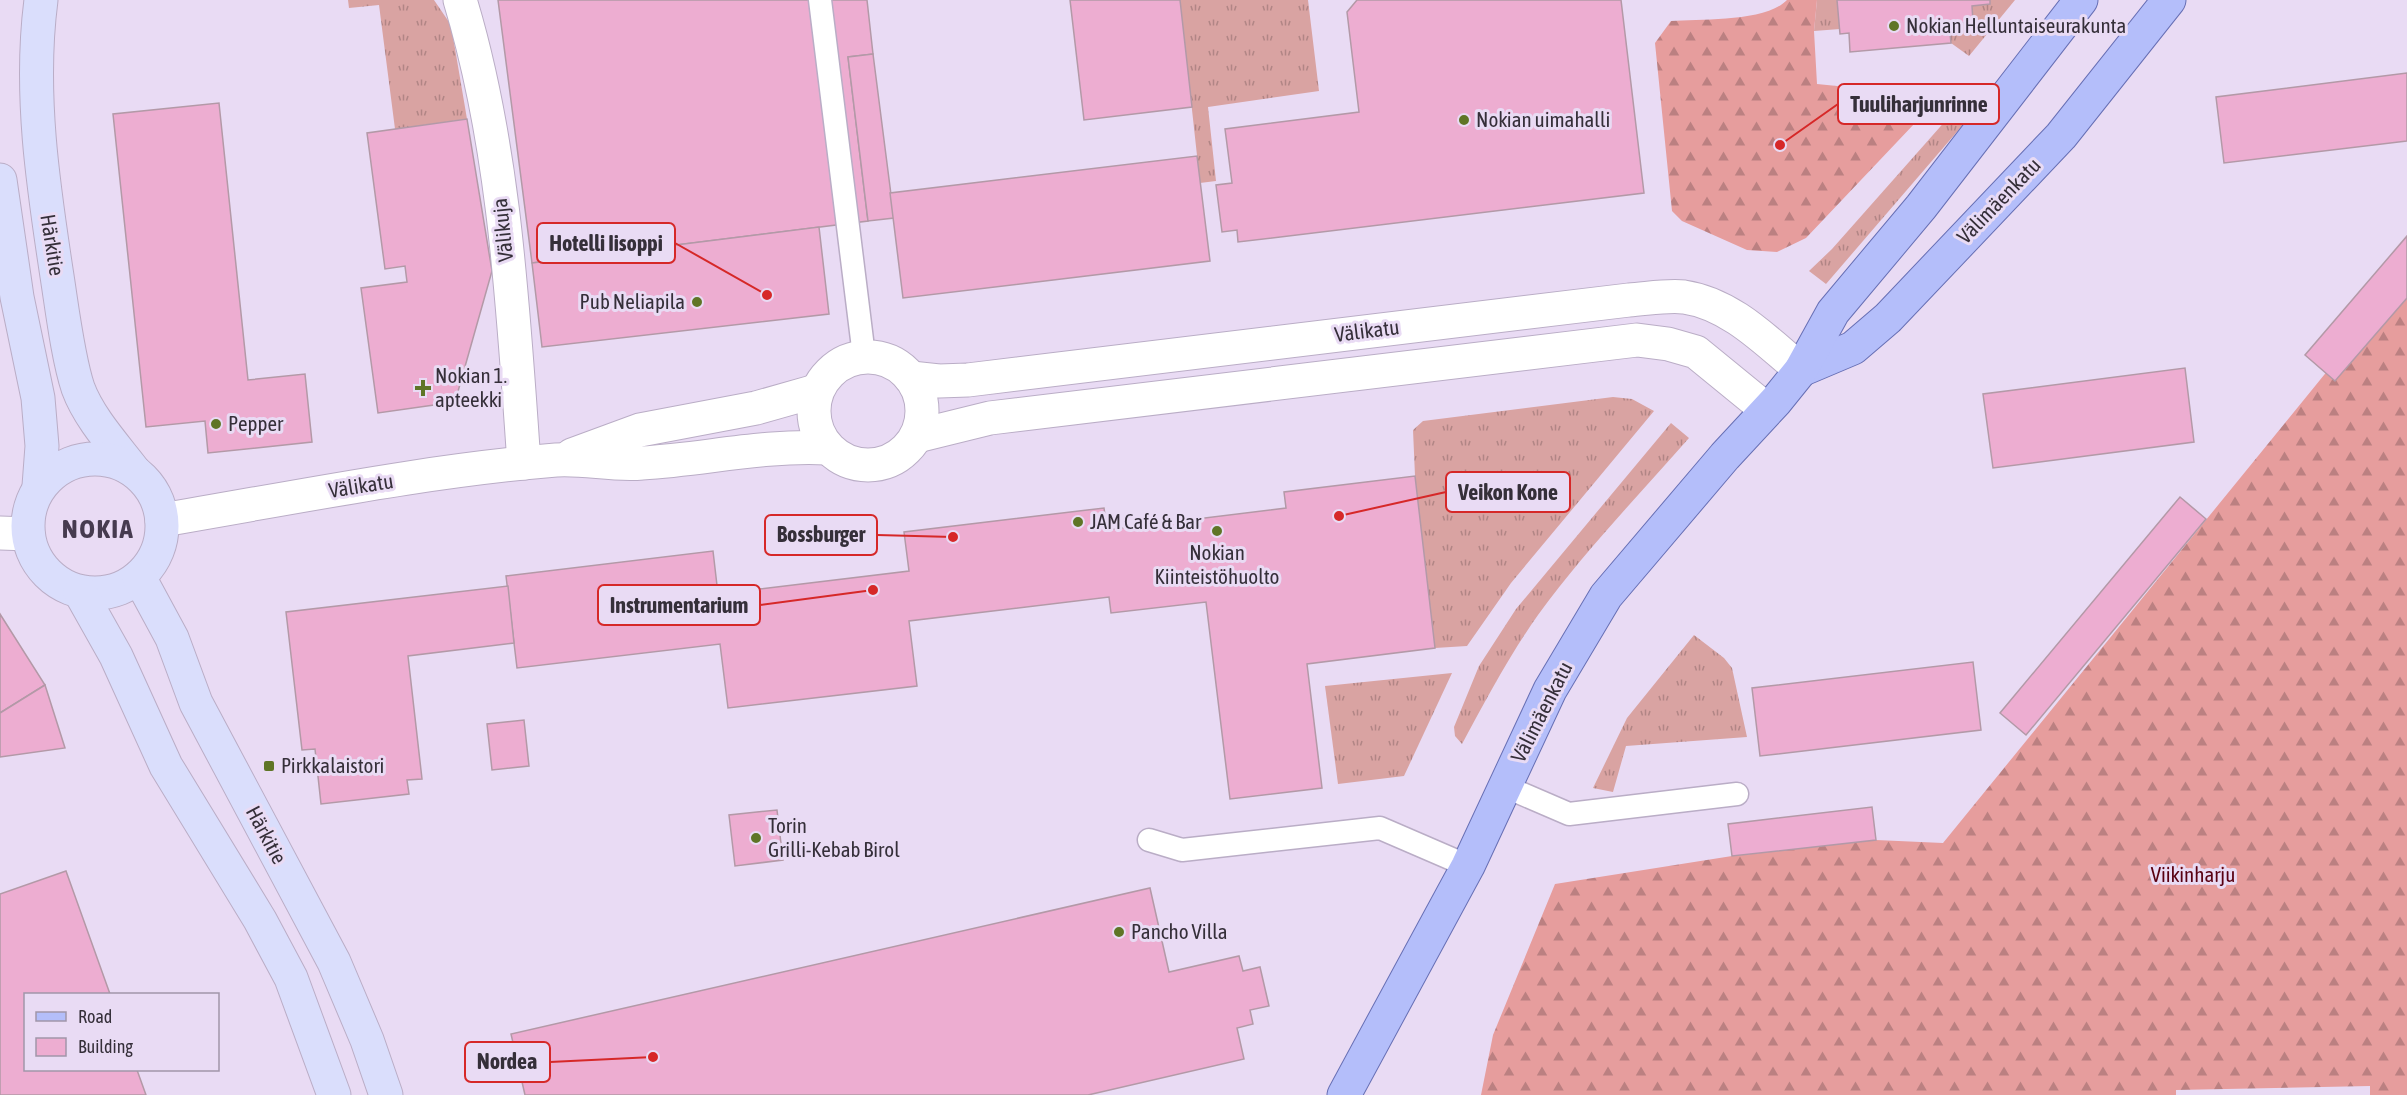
<svg xmlns="http://www.w3.org/2000/svg" width="2407" height="1095" font-family="'Asap Condensed',sans-serif">
<defs>
<pattern id="grass-tufts" width="24" height="20" patternUnits="userSpaceOnUse" patternTransform="scale(1.5)"><rect width="24" height="20" fill="#d9a3a2"/><path d="M3 7l-1-3M5 7V3M7 7l1-3M15 17l-1-3M17 17v-4M19 17l1-3" fill="none" stroke="#b18585"/></pattern>
<pattern id="forest-firs" width="22" height="20" patternUnits="userSpaceOnUse" patternTransform="scale(1.5)"><rect width="22" height="20" fill="#e69d9d"/><path d="M5 1l3.5 6h-7zM16 11l3.5 6h-7z" fill="#bb8081"/></pattern>
</defs>
<rect width="100%" height="100%" fill="#e9dbf4"/>
<g fill="url(#grass-tufts)">
<polygon points="348,0 434,0 451,25 467,119 395,129 379,5 349,8"/>
<polygon points="1180,0 1308,0 1319,91 1208,107 1216,181 1200,183"/>
<polygon points="1817,0 1837,0 1840,29 1814,31"/>
<polygon points="1990,0 2015,0 1969,56 1951,43 1949,24 1973,22 1972,6 1990,4"/>
<polygon points="1963,101 1974,112 1826,284 1809,271 1832,249"/>
<polygon points="1613,397 1632,399 1654,411 1511,583 1467,646 1435,648 1415,476 1413,430 1423,421"/>
<path d="M 1671,423 L 1689,438 C 1638,496 1584,552 1538,615 C 1509,656 1486,700 1462,744 L 1455,736 L 1454,727 L 1479,666 L 1516,609 Z"/>
<polygon points="1694,635 1724,658 1732,668 1747,737 1626,746 1613,792 1593,788 1627,718"/>
<polygon points="1452,673 1404,776 1338,784 1325,686"/>
</g>
<g fill="url(#forest-firs)">
<path d="M 1787,0 L 1817,0 L 1814,31 L 1817,84 L 1907,93 L 1917,101 L 1915,123 L 1806,238 L 1777,252 L 1747,250 L 1682,221 L 1672,211 L 1655,43 L 1671,21 C 1701,19 1766,22 1787,0 Z"/>
<polygon points="2407,273 2407,1095 2370,1095 2370,1086 2176,1090 2176,1095 1481,1095 1493,1035 1555,884 1732,856 1876,840 1943,843"/>
</g>
<g fill="#edadd1" stroke="#b399a7" stroke-width="1.5">
<polygon points="498,0 867,0 873,54 848,57 868,221 532,263"/>
<polygon points="1070,0 1180,0 1192,107 1084,120"/>
<polygon points="1357,0 1621,0 1644,193 1238,242 1237,230 1222,232 1216,185 1232,183 1225,129 1359,112 1347,12"/>
<polygon points="1837,0 1990,0 1990,4 1972,6 1973,22 1949,24 1951,43 1850,52 1849,33 1840,34"/>
<polygon points="873,54 894,218 868,221 848,57"/>
<polygon points="2407,73 2407,141 2224,163 2216,97"/>
<polygon points="219,103 248,380 305,374 312,442 208,453 205,421 146,427 113,114"/>
<polygon points="467,119 492,271 455,402 378,413 361,288 407,282 405,266 385,269 367,133"/>
<polygon points="1197,156 1210,261 903,298 890,193"/>
<polygon points="819,227 829,314 542,347 532,263"/>
<polygon points="2407,236 2407,298 2335,381 2305,355"/>
<polygon points="2185,368 2194,442 1993,468 1983,394"/>
<polygon points="1415,476 1435,648 1307,664 1322,788 1230,799 1206,602 1111,613 1109,597 909,621 917,686 728,708 720,644 517,668 506,576 713,551 718,594 909,571 904,532 1104,508 1107,530 1286,508 1284,492"/>
<polygon points="2180,497 2206,519 2026,735 2000,713"/>
<polygon points="508,586 514,643 408,656 422,779 407,780 409,794 321,804 315,749 302,750 286,612"/>
<polygon points="0,614 45,685 0,713"/>
<polygon points="1973,662 1981,730 1760,756 1752,688"/>
<polygon points="45,685 65,748 0,757 0,713"/>
<polygon points="524,720 529,766 492,770 487,724"/>
<polygon points="1872,807 1876,840 1732,856 1728,824"/>
<polygon points="777,810 783,860 735,866 729,815"/>
<polygon points="66,871 110,994 26,994 26,1070 137,1070 146,1095 0,1095 0,894"/>
<polygon points="1150,888 1169,972 1239,956 1243,971 1260,967 1269,1006 1250,1010 1253,1024 1237,1028 1244,1059 1088,1095 525,1095 511,1034"/>
</g>
<g fill="none" stroke-linecap="round" stroke-linejoin="round">
<g stroke="#baadc6" stroke-width="25">
<g id="lane">
<polyline points="820,0 864,356"/>
<polyline points="1504,786 1569,814 1737,794"/>
<polyline points="1149,840 1182,850 1380,828 1468,866"/>
</g>
</g>
<g stroke="#baadc6" stroke-width="35">
<g id="street">
<path d="M 460,0 C 505,148 513,309 524,463"/>
<circle cx="868" cy="411" r="54"/>
<path d="M 911,378 L 939,381 L 968,380 L 1629,300 C 1646,299 1667,295 1684,297 C 1731,304 1766,341 1801,370"/>
<polyline points="917,436 990,418 1637,340 1668,344 1696,352 1767,410"/>
<polyline points="572,455 640,430 756,408 816,391"/>
<path d="M 162,520 C 293,498 424,471 556,460 C 585,458 614,466 642,463 C 707,459 761,445 827,448"/>
<polyline points="0,533 28,534"/>
</g>
</g>
<g stroke="#baadc6" stroke-width="35">
<g id="secondary">
<path d="M 41,0 C 29,92 43,185 57,276 C 62,308 68,358 78,388 C 89,418 115,446 134,471"/>
<polyline points="0,180 17,297 38,398 42,446 39,486"/>
<circle cx="95" cy="526" r="67"/>
<polyline points="139,577 172,638 196,703 334,962 367,1040 386,1095"/>
<polyline points="80,592 116,656 166,766 260,920 291,978 334,1095"/>
</g>
</g>
<g stroke="#676fb4" stroke-width="35">
<g id="primary">
<polyline points="1801,370 1853,348 1888,318 2061,136 2169,0"/>
<polyline points="1344,1095 1468,866 1550,690 1606,596 1725,456 1776,401 1801,370 1833,312 1921,207 2081,0"/>
</g>
</g>
<use href="#lane" stroke="#fff" stroke-width="22"/>
<use href="#street" stroke="#fff" stroke-width="33"/>
<use href="#secondary" stroke="#dadefc" stroke-width="33"/>
<use href="#primary" stroke="#b4befa" stroke-width="33"/>
</g>
<g fill="#5f7526" stroke="#e9dbf4" stroke-width="2">
<circle cx="1894" cy="26" r="6"/>
<circle cx="1464" cy="120" r="6"/>
<circle cx="697" cy="302" r="6"/>
<path d="M420 379h6v6h6v6h-6v6h-6v-6h-6v-6h6z"/>
<circle cx="216" cy="424" r="6"/>
<circle cx="1078" cy="522" r="6"/>
<circle cx="1217" cy="531" r="6"/>
<rect x="263" y="760" width="12" height="12" rx="3"/>
<circle cx="756" cy="838" r="6"/>
<circle cx="1119" cy="932" r="6"/>
</g>
<g text-anchor="middle" stroke-width="6" stroke-linejoin="round" paint-order="stroke">
<g font-size="21" fill="#352f39" stroke="#e9dbf4" text-anchor="start">
<text x="1906" y="33">Nokian Helluntaiseurakunta</text>
<text x="1476" y="127">Nokian uimahalli</text>
<text x="685" y="309" text-anchor="end">Pub Neliapila</text>
<text x="435" y="383">Nokian 1.<tspan x="435" dy="24">apteekki</tspan></text>
<text x="228" y="431">Pepper</text>
<text x="1090" y="529">JAM Café &amp; Bar</text>
<text x="1217" y="560" text-anchor="middle">Nokian<tspan x="1217" dy="24">Kiinteistöhuolto</tspan></text>
<text x="281" y="773">Pirkkalaistori</text>
<text x="768" y="833">Torin<tspan x="768" dy="24">Grilli-Kebab Birol</tspan></text>
<text x="1131" y="939">Pancho Villa</text>
</g>
<g font-size="21" fill="#352f39" stroke="#e9dbf4">
<text transform="translate(1999 201) rotate(-46)" y="7">Välimäenkatu</text>
<text transform="translate(503 230) rotate(-96)" y="7">Välikuja</text>
<text transform="translate(52 245) rotate(81)" y="7">Härkitie</text>
<text transform="translate(1367 331) rotate(-7)" y="7">Välikatu</text>
<text transform="translate(361 486) rotate(-9)" y="7">Välikatu</text>
<text transform="translate(1542 712) rotate(-63)" y="7">Välimäenkatu</text>
<text transform="translate(266 835) rotate(62)" y="7">Härkitie</text>
</g>
<g font-size="21" fill="#590012" stroke="#e9dbf4">
<text x="2193" y="882">Viikinharju</text>
</g>
<g font-size="27" font-weight="bold" letter-spacing="1.5" fill="#463b4f" stroke="#e9dbf4">
<text x="98" y="538">NOKIA</text>
</g>
</g>
<path fill="none" stroke="#d62828" stroke-width="2" d="M1780 145L1838 104M767 295L675 243M1339 516L1446 492M953 537L877 535M873 590L760 605M653 1057L550 1062"/>
<g fill="#d62828" stroke="#e9dbf4" stroke-width="2">
<circle cx="1780" cy="145" r="6"/>
<circle cx="767" cy="295" r="6"/>
<circle cx="1339" cy="516" r="6"/>
<circle cx="953" cy="537" r="6"/>
<circle cx="873" cy="590" r="6"/>
<circle cx="653" cy="1057" r="6"/>
</g>
<g fill="#e9dbf4" stroke="#d62828" stroke-width="2">
<rect x="1838" y="84" width="161" height="40" rx="6"/>
<rect x="537" y="223" width="138" height="40" rx="6"/>
<rect x="1446" y="472" width="124" height="40" rx="6"/>
<rect x="765" y="515" width="112" height="40" rx="6"/>
<rect x="598" y="585" width="162" height="40" rx="6"/>
<rect x="465" y="1042" width="85" height="40" rx="6"/>
</g>
<g font-size="22" text-anchor="middle" font-weight="bold" fill="#352f39">
<text x="1919" y="112">Tuuliharjunrinne</text>
<text x="606" y="251">Hotelli Iisoppi</text>
<text x="1508" y="500">Veikon Kone</text>
<text x="821" y="542">Bossburger</text>
<text x="679" y="613">Instrumentarium</text>
<text x="507" y="1069">Nordea</text>
</g>
<rect x="24" y="993" width="195" height="78" fill="#e9dbf4" stroke="#a196a9" stroke-width="1.5"/>
<rect x="36" y="1012" width="30" height="9" fill="#b4befa" stroke="#a196a9" stroke-width="1.5"/>
<text x="78" y="1023" font-size="18" fill="#352f39">Road</text>
<rect x="36" y="1038" width="30" height="18" fill="#edadd1" stroke="#a196a9" stroke-width="1.5"/>
<text x="78" y="1053" font-size="18" fill="#352f39">Building</text>
</svg>
